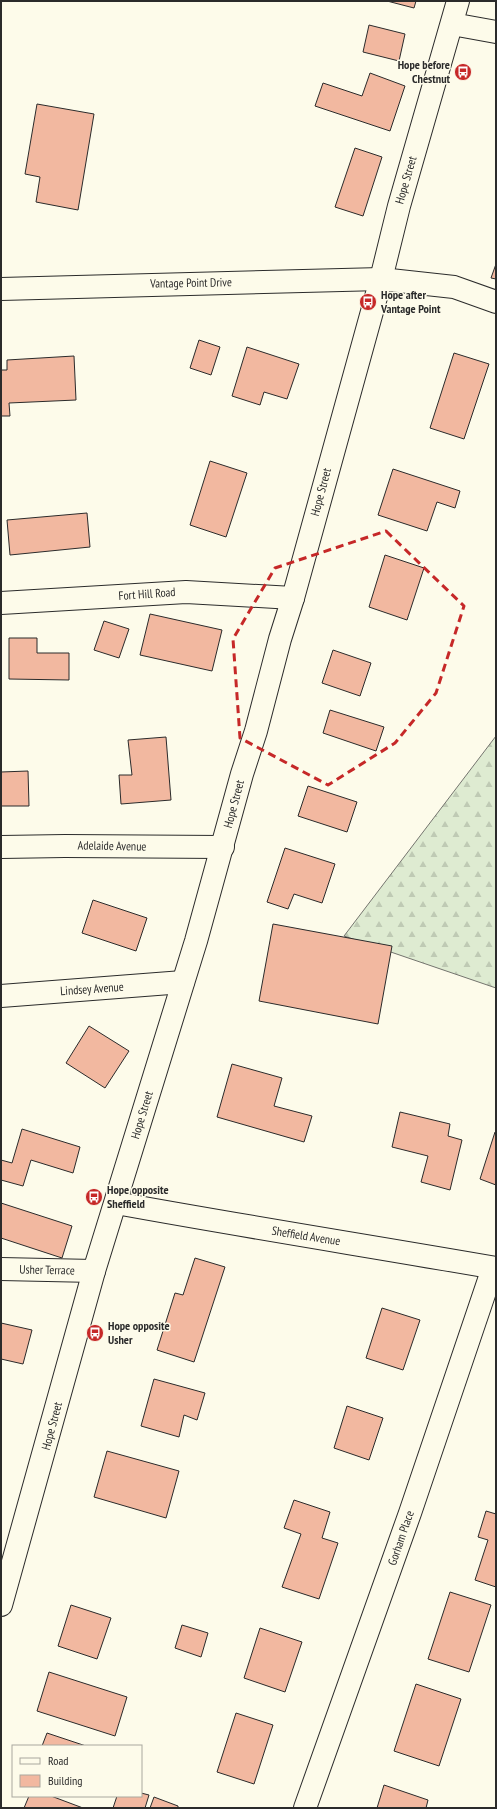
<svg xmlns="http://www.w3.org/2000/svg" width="497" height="1809" font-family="'PT Sans Narrow',sans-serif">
<defs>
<pattern id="forest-firs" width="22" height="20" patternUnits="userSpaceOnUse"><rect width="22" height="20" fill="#deebd1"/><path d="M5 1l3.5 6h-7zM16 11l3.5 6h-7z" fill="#bfcab4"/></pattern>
</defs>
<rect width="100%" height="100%" fill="#fdfbea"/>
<polygon fill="url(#forest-firs)" stroke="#74746e" points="496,736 496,988 344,936"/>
<g fill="#f2b8a0" stroke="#2b2b2b">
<polygon points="387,1 416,1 414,8"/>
<polygon points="369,25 405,34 399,61 363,52"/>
<polygon points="370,73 405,86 390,131 315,106 323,83 362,96"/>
<polygon points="37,104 94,114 78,210 36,202 40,177 25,174"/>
<polygon points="355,148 382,157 363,216 335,207"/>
<polygon points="496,264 496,279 491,278"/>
<polygon points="199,340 220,347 211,375 190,368"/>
<polygon points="247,347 299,364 287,399 264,392 260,405 232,396"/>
<polygon points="454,353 489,364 464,439 430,428"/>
<polygon points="74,356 76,400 9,403 10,416 1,416 1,370 7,370 7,360"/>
<polygon points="210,461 247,473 226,537 190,525"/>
<polygon points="393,469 460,491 455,508 437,502 427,531 378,515"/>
<polygon points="87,513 90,547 10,555 7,520"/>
<polygon points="385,555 424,568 407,620 369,607"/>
<polygon points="150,614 222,630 212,671 140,655"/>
<polygon points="104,621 129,629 119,658 94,650"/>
<polygon points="9,638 37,638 37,653 69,653 69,680 9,679"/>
<polygon points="333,650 371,663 360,696 322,683"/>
<polygon points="330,710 384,727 376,751 323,733"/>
<polygon points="166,737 171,800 121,804 119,775 132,775 128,740"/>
<polygon points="28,771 29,806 1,806 1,772"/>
<polygon points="308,786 357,802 347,832 298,816"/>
<polygon points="285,848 335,864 322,903 294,894 288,909 267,902"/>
<polygon points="93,900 147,918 136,951 82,933"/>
<polygon points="273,924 392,946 378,1024 259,1001"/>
<polygon points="89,1026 129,1051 105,1088 66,1063"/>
<polygon points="232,1064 282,1078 274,1106 312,1116 304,1142 217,1117"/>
<polygon points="400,1112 450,1124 448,1136 462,1140 450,1190 421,1182 428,1156 392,1147"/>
<polygon points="22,1129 80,1147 73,1173 31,1160 23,1186 1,1180 1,1160 12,1163"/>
<polygon points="495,1132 496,1132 496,1185 480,1179"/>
<polygon points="1,1203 72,1226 62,1258 1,1238"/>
<polygon points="195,1258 225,1267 194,1362 157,1350 175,1293 183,1295"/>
<polygon points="382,1308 420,1320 403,1370 366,1358"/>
<polygon points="1,1323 32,1330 23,1364 1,1359"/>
<polygon points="154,1379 205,1393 197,1420 184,1415 179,1437 141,1426"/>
<polygon points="347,1406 383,1418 369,1460 334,1448"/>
<polygon points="107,1451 179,1471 166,1518 94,1497"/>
<polygon points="294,1500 330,1512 322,1538 338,1543 319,1599 282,1587 301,1534 284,1528"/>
<polygon points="486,1511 496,1514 496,1587 475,1580 488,1540 478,1537"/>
<polygon points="450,1592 491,1605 469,1672 428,1659"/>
<polygon points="71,1605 111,1618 97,1659 58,1646"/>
<polygon points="182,1625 208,1633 201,1657 175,1648"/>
<polygon points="260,1628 302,1642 285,1692 244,1678"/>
<polygon points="49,1672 127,1697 115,1736 37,1711"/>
<polygon points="416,1684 461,1699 439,1766 394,1751"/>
<polygon points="236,1713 273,1725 254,1784 217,1772"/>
<polygon points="47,1733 86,1746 42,1746"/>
<polygon points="384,1785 428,1800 426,1808 377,1808"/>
<polygon points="141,1793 149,1795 145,1808 113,1808 117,1796 141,1796"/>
<polygon points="29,1796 51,1796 83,1808 24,1808"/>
<polygon points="154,1797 178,1806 178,1808 150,1808"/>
</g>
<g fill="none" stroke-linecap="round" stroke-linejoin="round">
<g stroke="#2b2b2b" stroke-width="24">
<g id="minor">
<polyline points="1,289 381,279 454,287 496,302"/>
<polyline points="1,603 186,592 293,598"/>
<polyline points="1,847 65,846 223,847"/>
<polyline points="1,996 183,982"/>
<path d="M 116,1203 C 242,1226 369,1246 496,1268"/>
<polyline points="1,1269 94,1271"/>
<polyline points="305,1808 410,1513 493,1268"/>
</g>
</g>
<g stroke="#2b2b2b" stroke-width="24">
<polyline id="tertiary" points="452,24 496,32"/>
</g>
<g stroke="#2b2b2b" stroke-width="24">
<polyline id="primary" points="1,1605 94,1271 196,941 242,774 256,731 280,639 293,598 381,279 399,206 458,1"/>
</g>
<use href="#minor" stroke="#fdfbea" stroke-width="22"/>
<use href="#tertiary" stroke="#fdfbea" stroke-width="22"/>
<use href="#primary" stroke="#fdfbea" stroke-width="22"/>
</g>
<path fill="none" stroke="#c62828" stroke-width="3" stroke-dasharray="8 5" stroke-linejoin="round" d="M 386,531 L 464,606 L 436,693 L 395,743 L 328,785 L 240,738 L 233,639 L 275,568 Z"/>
<defs>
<g id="bus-disc" transform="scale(0.9)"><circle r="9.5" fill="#c62828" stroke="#fdfbea"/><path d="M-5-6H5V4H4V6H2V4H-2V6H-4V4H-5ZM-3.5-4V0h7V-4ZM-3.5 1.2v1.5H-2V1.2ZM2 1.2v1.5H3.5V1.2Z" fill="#fff"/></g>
</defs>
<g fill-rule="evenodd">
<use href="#bus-disc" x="463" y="72"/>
<use href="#bus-disc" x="368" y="302"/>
<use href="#bus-disc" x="94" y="1197"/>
<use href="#bus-disc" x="95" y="1333"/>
</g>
<g text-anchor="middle" stroke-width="3" stroke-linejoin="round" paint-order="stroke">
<g font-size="12" font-weight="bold" fill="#2b2b2b" stroke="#fdfbea" text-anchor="start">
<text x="450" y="69" text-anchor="end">Hope before<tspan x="450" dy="14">Chestnut</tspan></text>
<text x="381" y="299">Hope after<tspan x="381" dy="14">Vantage Point</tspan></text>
<text x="107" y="1194">Hope opposite<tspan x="107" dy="14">Sheffield</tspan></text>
<text x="108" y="1330">Hope opposite<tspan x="108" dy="14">Usher</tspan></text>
</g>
<g font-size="12" fill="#2b2b2b" stroke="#fdfbea">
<text transform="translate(406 180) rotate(-74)" y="4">Hope Street</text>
<text transform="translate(191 283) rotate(-1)" y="4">Vantage Point Drive</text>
<text transform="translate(321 492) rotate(-75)" y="4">Hope Street</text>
<text transform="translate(147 594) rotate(-4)" y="4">Fort Hill Road</text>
<text transform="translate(234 804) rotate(-75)" y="4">Hope Street</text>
<text transform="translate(112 846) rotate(1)" y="4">Adelaide Avenue</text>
<text transform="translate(92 989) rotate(-4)" y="4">Lindsey Avenue</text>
<text transform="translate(142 1115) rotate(-73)" y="4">Hope Street</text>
<text transform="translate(306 1236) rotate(9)" y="4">Sheffield Avenue</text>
<text transform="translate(47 1270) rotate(1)" y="4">Usher Terrace</text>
<text transform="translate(52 1426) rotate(-75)" y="4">Hope Street</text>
<text transform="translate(401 1538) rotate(-71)" y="4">Gorham Place</text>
</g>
</g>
<rect width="497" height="1809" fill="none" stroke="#2b2b2b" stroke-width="4"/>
<rect x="12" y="1745" width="130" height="52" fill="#fdfbea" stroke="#a9a89e"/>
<rect x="20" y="1758" width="20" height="6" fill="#fdfbea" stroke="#a9a89e"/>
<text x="48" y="1765" font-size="12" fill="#2b2b2b">Road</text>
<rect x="20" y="1775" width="20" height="12" fill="#f2b8a0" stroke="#a9a89e"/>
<text x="48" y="1785" font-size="12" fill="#2b2b2b">Building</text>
</svg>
